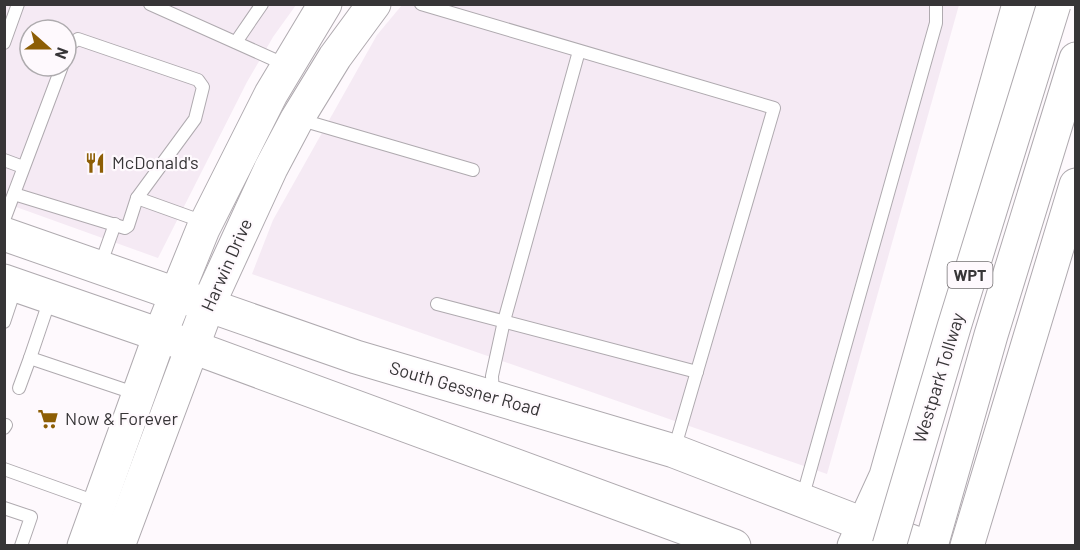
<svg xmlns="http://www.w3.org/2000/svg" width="1080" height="550" font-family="Barlow,sans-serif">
<rect width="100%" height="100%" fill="#fef9fd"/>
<g fill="#f5eaf4" fill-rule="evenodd">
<path d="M 4,5 L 296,5 L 273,37 L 247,82 L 158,258 L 5,203 ZM 30,30 L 66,30 L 66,66 L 30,66 Z"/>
<polygon points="402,5 959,5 827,474 252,274 273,220 377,35"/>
</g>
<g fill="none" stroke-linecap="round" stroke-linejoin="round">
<g stroke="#afaaaf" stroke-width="14">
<g id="lane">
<polyline points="150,4 286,65"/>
<polyline points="421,4 774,108 674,450"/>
<polyline points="236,42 262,4"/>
<polyline points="4,43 18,4"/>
<polyline points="298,119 473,170"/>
<polyline points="4,160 23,167"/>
<polyline points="14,194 125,228 128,226 137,198 195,119 203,87 198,80 78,39 69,45 66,55"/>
<polyline points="137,198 204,222"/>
<polyline points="4,220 62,66"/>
<polyline points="100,266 115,224"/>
<polyline points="50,299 30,358 137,394"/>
<polyline points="437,304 697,372"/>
<polyline points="4,322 16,286"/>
<polyline points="19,388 30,358"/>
<polyline points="493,396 492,376 504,321 579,51"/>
<polyline points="4,428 6,425"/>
<polyline points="4,469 99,503"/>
<polyline points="802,499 936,23 936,4"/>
<polyline points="4,508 31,517 21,546"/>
</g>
</g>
<g stroke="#afaaaf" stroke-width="35">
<g id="secondary">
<polyline points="4,234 356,357 674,451 863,524 924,546"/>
<polyline points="4,281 160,335 734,546"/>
<polyline points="84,546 160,335 203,229 271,94 325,4"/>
<polyline points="118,546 208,305 271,168 297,119 335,57 374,4"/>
</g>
</g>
<g stroke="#afaaaf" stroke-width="35">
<g id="highway">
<polyline points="854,546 886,476 1019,4"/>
<polyline points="931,546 991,335 1076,59"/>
<polyline points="967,546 1076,185"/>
</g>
</g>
<use href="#lane" stroke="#fff" stroke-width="12"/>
<use href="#secondary" stroke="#fff" stroke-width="33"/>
<use href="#highway" stroke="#fff" stroke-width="33"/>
<g stroke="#afaaaf" stroke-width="35" stroke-linecap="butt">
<polyline id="highway-bridge" points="889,546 954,327 1054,4"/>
</g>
<use href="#highway-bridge" stroke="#fff" stroke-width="33"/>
</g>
<defs>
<g id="restaurant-bare" transform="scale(1.62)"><path d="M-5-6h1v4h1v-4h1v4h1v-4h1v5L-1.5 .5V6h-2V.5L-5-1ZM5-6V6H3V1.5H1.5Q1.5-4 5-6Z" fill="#8d5e05" stroke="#fef9fd" stroke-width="2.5" paint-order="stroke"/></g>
<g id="supermarket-bare" transform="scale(1.62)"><path d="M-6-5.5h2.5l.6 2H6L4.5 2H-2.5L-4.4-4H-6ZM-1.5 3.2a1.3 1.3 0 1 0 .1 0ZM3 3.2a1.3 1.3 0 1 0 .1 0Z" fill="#8d5e05" stroke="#fef9fd" stroke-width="2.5" paint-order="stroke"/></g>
</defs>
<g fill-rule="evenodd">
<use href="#restaurant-bare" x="95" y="163"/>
<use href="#supermarket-bare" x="48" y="419"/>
</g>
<g text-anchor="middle" stroke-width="4.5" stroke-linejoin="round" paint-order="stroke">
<rect fill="#fef9fd" stroke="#737072" stroke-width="1.5" x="947.5" y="262" width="45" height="26" rx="4.5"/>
<g font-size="16" font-weight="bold" fill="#373537">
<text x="970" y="281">WPT</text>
</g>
<g font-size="18" fill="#373537" stroke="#fef9fd" text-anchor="start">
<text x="112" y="169">McDonald's</text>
<text x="65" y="425">Now &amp; Forever</text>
</g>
<g font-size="18" fill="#373537" stroke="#fef9fd">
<text transform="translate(227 265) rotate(-66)" y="6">Harwin Drive</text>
<text transform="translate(939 378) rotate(-73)" y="6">Westpark Tollway</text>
<text transform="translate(465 389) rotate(16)" y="6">South Gessner Road</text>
</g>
</g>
<rect width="1080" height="550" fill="none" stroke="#373537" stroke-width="12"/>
<g transform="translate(48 48) rotate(111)"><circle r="28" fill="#fef9fd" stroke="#aeabae" stroke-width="1.5"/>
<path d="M0-4.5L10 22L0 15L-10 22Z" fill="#8d5e05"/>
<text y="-9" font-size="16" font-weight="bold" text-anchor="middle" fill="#373537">N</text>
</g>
</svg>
